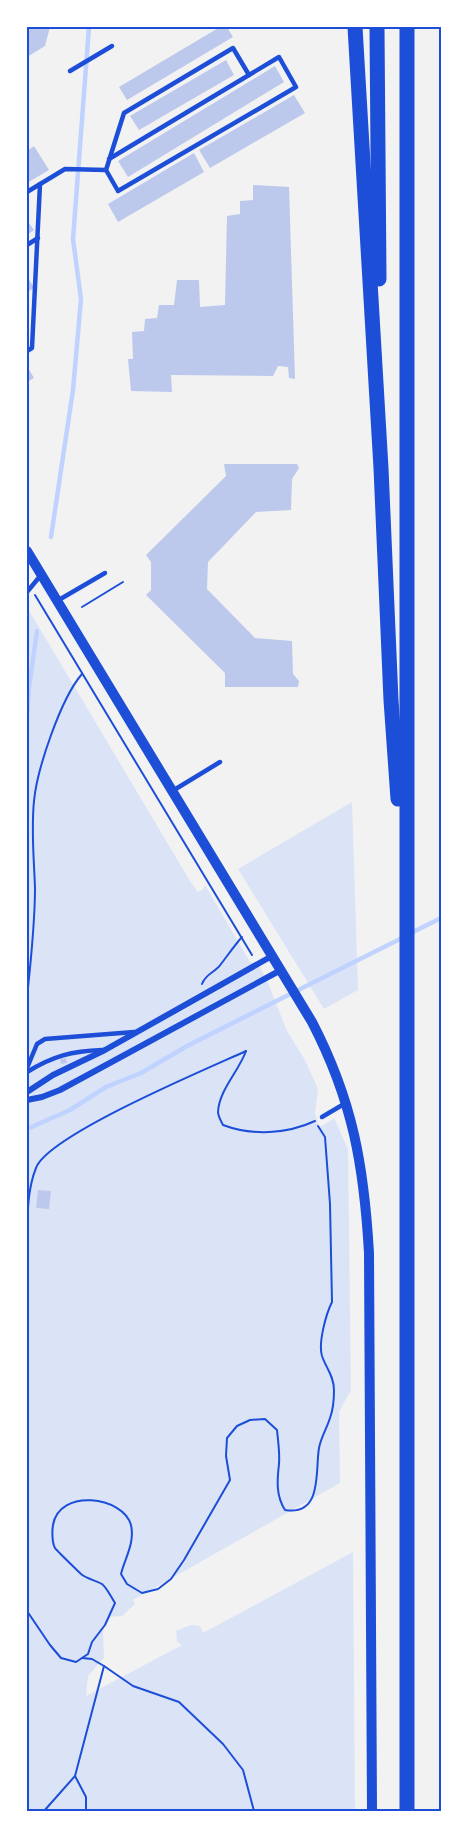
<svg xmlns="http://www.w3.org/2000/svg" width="468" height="1838" font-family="'Titillium Web',sans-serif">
<rect width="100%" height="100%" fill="#f2f2f2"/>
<g fill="#dbe4f7">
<polygon points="27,607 190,881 198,892 203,889 205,885 250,962 258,964 266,978 287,1031 305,1060 318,1089 315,1113 319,1128 334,1118 348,1149 351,1390 339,1412 340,1483 133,1600 135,1604 122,1616 110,1617 103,1629 104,1658 88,1676 86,1696 182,1645 177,1642 176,1631 191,1625 200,1626 203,1633 353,1552 355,1811 27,1811"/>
<polygon points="352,802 358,990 324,1009 238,869"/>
</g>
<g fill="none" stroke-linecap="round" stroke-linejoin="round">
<g stroke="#bfd3fe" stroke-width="4.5">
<polyline points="51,537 73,390 81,299 73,239 89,27"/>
<polyline points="27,717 29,688 37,631"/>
<polyline points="411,933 441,918"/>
<polyline points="27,1129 70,1110 106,1087 141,1073 189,1045 404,937"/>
</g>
</g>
<g fill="#bdc9ec">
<polygon points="27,27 50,27 45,46 27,57"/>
<polygon points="220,27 227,27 233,37 127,100 119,87"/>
<polygon points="226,60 234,75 139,130 130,116"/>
<polygon points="275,66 284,82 128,177 118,161"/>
<polygon points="294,95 305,113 210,168 199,150"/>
<polygon points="34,146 49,170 27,183 27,151"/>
<polygon points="194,153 204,172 118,222 108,204"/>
<polygon points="253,185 289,187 295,379 289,378 288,367 278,366 273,376 171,375 172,392 131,391 128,359 133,359 132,332 144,331 145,319 157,318 159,305 174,305 177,280 199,280 200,307 225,305 227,216 240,214 240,201 253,200"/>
<polygon points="27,220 34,230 27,235"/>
<polygon points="27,276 34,288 27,292"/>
<polygon points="27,366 34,378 27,382"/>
<polygon points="224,464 297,464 299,468 292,479 291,510 256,512 208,562 207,589 255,638 292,641 293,674 299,681 298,687 225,687 225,673 146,595 151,590 151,562 146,555 226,476"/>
<polygon points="66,1058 67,1063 61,1064 60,1059"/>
<polygon points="38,1190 51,1191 49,1209 36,1208"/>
</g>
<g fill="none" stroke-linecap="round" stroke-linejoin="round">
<g stroke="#1d4ed8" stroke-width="2">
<polyline points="35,595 252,955"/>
<polyline points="82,607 123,582"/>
<path d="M 202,984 C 206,973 215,973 221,964 C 228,955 234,946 242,937"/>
<path d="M 27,997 C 31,960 35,924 35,888 C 34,859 31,830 34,801 C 37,769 61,698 82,674"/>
<path d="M 246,1051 C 239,1071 219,1090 218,1112 C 218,1116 221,1121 223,1125 C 252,1136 287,1134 315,1121"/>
<path d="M 27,1259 C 28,1229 25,1195 36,1168 C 48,1135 209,1068 246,1051"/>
<path d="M 27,1611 L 50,1645 L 61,1658 L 76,1662 L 88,1654 L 92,1642 L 105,1625 L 115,1603 C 111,1597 107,1588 102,1584 C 95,1580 87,1579 81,1574 C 78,1571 56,1550 55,1548 C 52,1543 52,1531 53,1525 C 59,1488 123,1496 131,1525 C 135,1543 125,1558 121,1574 L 127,1584 L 142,1593 L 158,1589 L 171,1579 L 184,1560 L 230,1480 L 226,1456 L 227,1438 L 237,1426 L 250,1420 L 265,1419 L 277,1430 C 278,1441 280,1453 279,1464 C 277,1481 276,1496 285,1510 C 323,1516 315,1471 319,1448 C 321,1437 327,1428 330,1418 C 333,1410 334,1398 334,1390 C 334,1376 326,1368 322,1356 C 318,1343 326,1314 332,1302 L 330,1204 L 325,1137 L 318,1126"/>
<polyline points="82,1658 92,1659 104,1666 75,1776 86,1797 86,1811"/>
<polyline points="104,1666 133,1686 179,1702 223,1744 243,1770 254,1811"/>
<polyline points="44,1811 75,1776"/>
</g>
<g stroke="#1d4ed8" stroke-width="4.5">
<polygon points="233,48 249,75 279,57 296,87 118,191 106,170 124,113"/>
<polyline points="70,71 112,46"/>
<polyline points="109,159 249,75"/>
<polyline points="27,192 65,169 106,170"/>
<polyline points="27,245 38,238"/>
<polyline points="27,351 32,348 40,184"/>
<polyline points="27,592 41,575"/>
<polyline points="57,601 105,573"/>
<polyline points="174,790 220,762"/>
<polyline points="27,1068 37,1044 45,1039 134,1032"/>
<path d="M 27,1072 C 53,1056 72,1051 102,1050"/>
<polyline points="322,1117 344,1104"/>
</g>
<g stroke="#1d4ed8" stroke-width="6">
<polyline points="27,1092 53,1075 105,1050 272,956"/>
<polyline points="27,1100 42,1097 60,1090 281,970"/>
</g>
<path stroke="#1d4ed8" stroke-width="10" d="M 27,551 L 312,1022 C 353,1101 364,1166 369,1253 L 372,1811"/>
<g stroke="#1d4ed8" stroke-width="15">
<polyline points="355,27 381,468 391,700 398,799"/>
<polyline points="377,27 379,279"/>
<polyline points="407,27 407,1811"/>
</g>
</g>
<rect width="468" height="1838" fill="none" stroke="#ffffff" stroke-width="57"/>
<rect x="28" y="28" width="412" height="1782" fill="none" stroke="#1d4ed8" stroke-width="2"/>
</svg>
